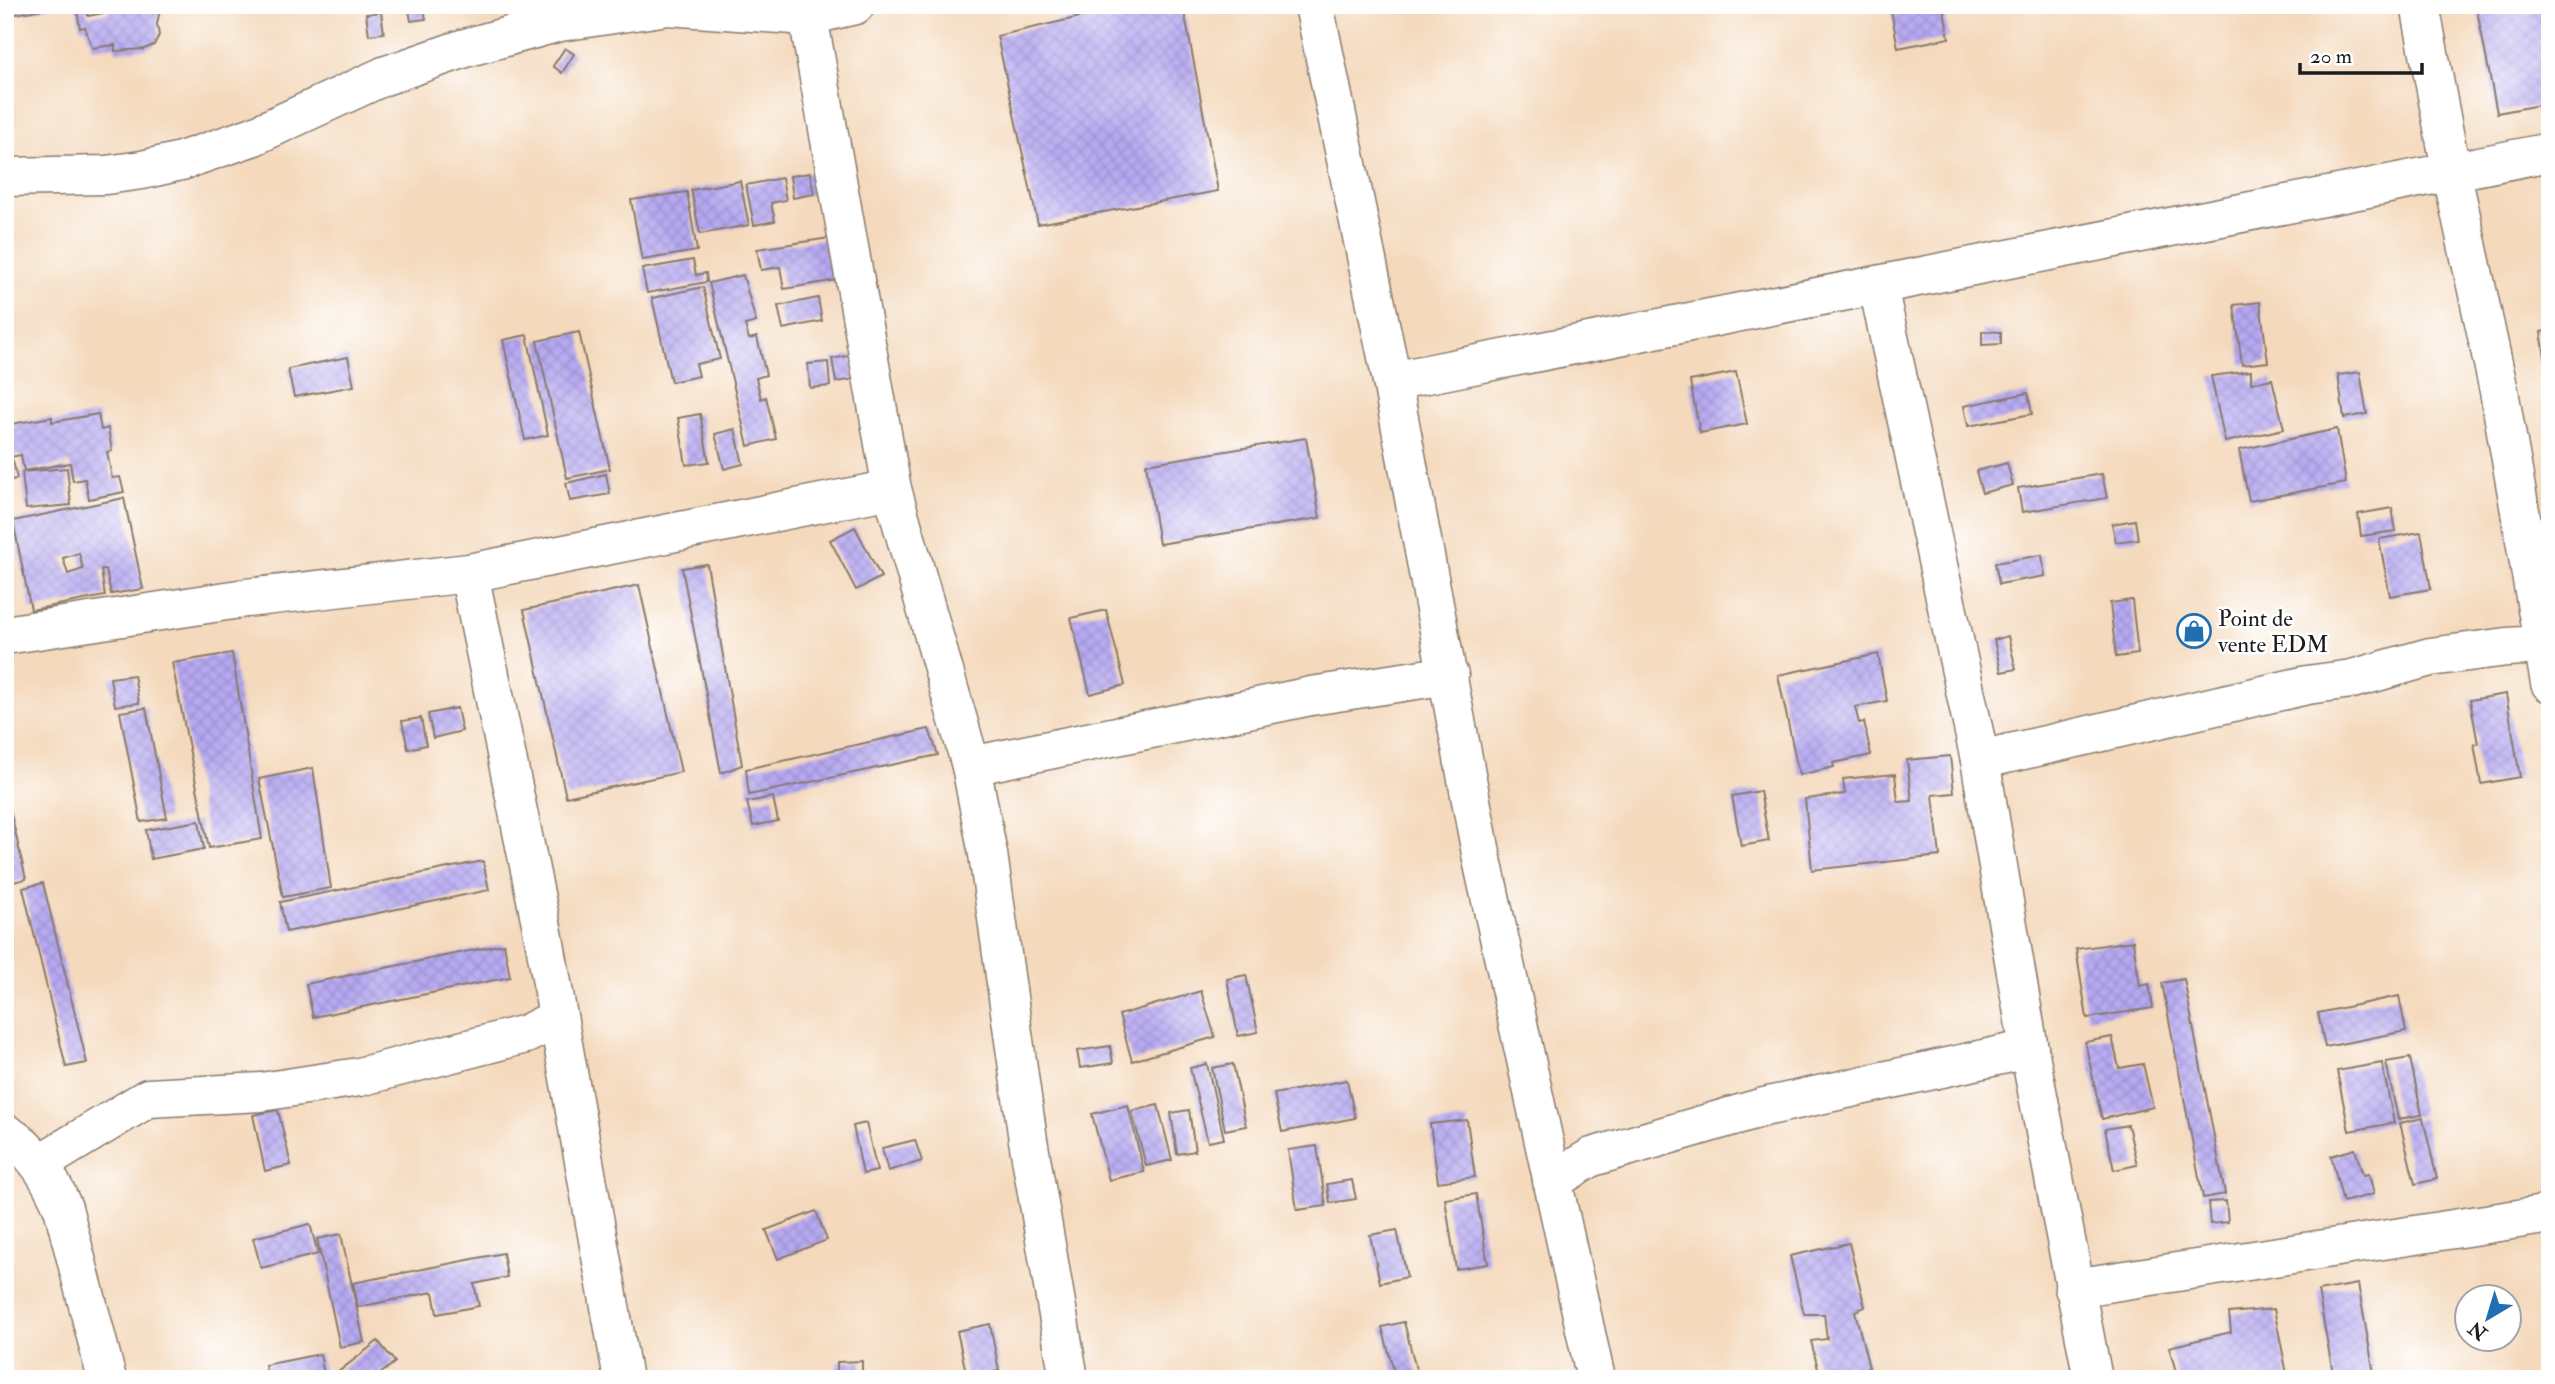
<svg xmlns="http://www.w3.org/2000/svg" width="2555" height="1384" font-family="'IM FELL Double Pica',serif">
<defs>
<pattern id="building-cross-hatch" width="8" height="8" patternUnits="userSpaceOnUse" patternTransform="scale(1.75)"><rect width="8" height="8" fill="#b6a9f2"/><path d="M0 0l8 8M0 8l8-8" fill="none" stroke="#9c91cf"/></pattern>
</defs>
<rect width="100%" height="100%" fill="#fff"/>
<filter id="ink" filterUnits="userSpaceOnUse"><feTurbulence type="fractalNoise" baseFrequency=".0143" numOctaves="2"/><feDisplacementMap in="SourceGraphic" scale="14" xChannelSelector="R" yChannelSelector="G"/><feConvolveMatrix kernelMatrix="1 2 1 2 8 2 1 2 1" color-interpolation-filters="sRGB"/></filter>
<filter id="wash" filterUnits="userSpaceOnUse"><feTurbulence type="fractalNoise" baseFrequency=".00686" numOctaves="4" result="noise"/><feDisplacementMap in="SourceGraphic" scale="28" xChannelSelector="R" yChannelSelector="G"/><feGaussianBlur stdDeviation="1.57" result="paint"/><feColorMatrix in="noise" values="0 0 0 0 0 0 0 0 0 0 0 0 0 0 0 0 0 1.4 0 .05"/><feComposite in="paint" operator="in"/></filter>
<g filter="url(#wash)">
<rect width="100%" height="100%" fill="#f4d9bc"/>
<g id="blocks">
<g fill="url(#building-cross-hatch)" fill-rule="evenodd">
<polygon points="5,5 49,5 49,8 5,16"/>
<polygon points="76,5 86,5 88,16 109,12 108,5 161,5 157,24 159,35 154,45 144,49 115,51 115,45 92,48 85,27 80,28"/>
<polygon points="408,5 423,5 426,19 411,21"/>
<polygon points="1132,5 1183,5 1218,191 1038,224 997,36"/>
<polygon points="1890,5 1943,5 1949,38 1898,48"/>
<polygon points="2476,5 2550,5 2550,103 2497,113"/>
<polygon points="381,12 384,33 369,35 366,14"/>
<polygon points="565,48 574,54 562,73 553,66"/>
<polygon points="810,173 814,194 793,198 790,176"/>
<polygon points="782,178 786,200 771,203 775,221 754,225 746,185"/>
<polygon points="740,181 749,225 700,234 691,190"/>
<polygon points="687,192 697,251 642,260 631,200"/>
<polygon points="830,238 837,280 784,289 780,267 761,270 757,249"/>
<polygon points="693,260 696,275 706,273 707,282 647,293 642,269"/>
<polygon points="743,275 756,322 745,325 749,339 757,337 766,375 756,378 761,399 766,397 776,439 748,446 709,283"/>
<polygon points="703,287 720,359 696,364 699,376 671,382 652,298"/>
<polygon points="818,298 822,321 783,329 778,306"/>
<polygon points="2260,302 2268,362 2242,365 2234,305"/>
<polygon points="2550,330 2550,374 2548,375 2541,332"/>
<polygon points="1982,331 2001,332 2001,344 1982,345"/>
<polygon points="579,332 610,469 567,478 537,341"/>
<polygon points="527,335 548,435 525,440 503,340"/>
<polygon points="851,355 855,379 836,382 832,359"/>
<polygon points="348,357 354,386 294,397 288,369"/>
<polygon points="828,362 830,386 810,388 808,364"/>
<polygon points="2251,371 2251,383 2272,379 2284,429 2225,442 2211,376"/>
<polygon points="1736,372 1747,424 1700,433 1690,381"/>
<polygon points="2360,372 2367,414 2344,418 2338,375"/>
<polygon points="2028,393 2032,414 1968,426 1964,406"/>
<polygon points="98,414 101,430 108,428 112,451 107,452 112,478 120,477 124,492 89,499 85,479 73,481 70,463 24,471 21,455 5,458 5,425 52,417 52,422"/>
<polygon points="700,414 709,462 686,465 678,418"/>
<polygon points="735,429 743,464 724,469 715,434"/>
<polygon points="2337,429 2346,483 2249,501 2239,450"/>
<polygon points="1306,438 1320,518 1159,544 1146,464"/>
<polygon points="13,461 17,479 5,481 5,463"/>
<polygon points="2007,463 2013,485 1982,493 1976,471"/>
<polygon points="67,468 71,505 26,509 22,472"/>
<polygon points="606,474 610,494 570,501 566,483"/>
<polygon points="2102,474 2107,498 2022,512 2018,488"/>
<path d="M 124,498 L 143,589 L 111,594 L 106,570 L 101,570 L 105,596 L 31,610 L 13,521 ZM 79,553 L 83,569 L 68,574 L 63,558 Z"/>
<polygon points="2392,508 2396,531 2361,536 2358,514"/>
<polygon points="2135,520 2138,539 2116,542 2112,524"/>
<polygon points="855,527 881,577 856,590 830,540"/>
<polygon points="2421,532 2431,589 2390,596 2379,539"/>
<polygon points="2042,555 2045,576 1999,584 1995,563"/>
<polygon points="707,564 742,765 721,773 682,568"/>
<polygon points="639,585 681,772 566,797 524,610"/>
<polygon points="2132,600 2138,654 2116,657 2110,603"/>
<polygon points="1106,610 1125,685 1090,694 1071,618"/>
<polygon points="2008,636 2016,669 2001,672 1994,640"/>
<polygon points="232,653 262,839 209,848 172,663"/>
<polygon points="1878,654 1887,701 1855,707 1859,723 1864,722 1871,755 1833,763 1834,767 1799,775 1778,675"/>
<polygon points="134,675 139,703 115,706 110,678"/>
<polygon points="2506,694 2520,777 2481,784 2474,744 2478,744 2470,700"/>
<polygon points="146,708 167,818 141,822 120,712"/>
<polygon points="457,708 462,731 433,738 428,714"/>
<polygon points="421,718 426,745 408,749 402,721"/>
<polygon points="929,729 938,755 749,795 746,769"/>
<polygon points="1950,756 1954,793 1933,795 1940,856 1812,870 1805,799 1845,794 1843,779 1895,774 1898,802 1912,801 1907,760"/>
<polygon points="313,768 331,888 283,897 259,779"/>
<polygon points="1760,791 1769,841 1741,846 1732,796"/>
<polygon points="773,797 778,821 753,826 747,802"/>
<polygon points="9,805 26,879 5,884 5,806"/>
<polygon points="199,821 204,849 151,859 146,830"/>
<polygon points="483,861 489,890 286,932 280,902"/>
<polygon points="43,883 87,1063 66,1067 23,888"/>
<polygon points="2133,941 2140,986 2149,984 2153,1008 2087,1018 2076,949"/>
<polygon points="504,944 510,977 313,1017 306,984"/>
<polygon points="1246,975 1258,1032 1238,1036 1227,979"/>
<polygon points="2184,979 2225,1194 2203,1198 2162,983"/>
<polygon points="1201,991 1215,1037 1132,1061 1119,1015"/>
<polygon points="2399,996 2406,1031 2325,1047 2318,1013"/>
<polygon points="2112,1037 2119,1068 2143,1064 2153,1107 2102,1119 2085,1042"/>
<polygon points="1110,1046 1113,1063 1080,1068 1077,1051"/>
<polygon points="2410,1058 2422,1115 2398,1119 2386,1062"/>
<polygon points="2382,1063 2394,1123 2349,1131 2337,1071"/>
<polygon points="1207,1064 1224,1139 1208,1142 1190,1068"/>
<polygon points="1233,1064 1246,1126 1225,1130 1212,1068"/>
<polygon points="1347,1080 1355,1118 1282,1132 1274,1094"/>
<polygon points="1128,1105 1144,1172 1109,1180 1092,1114"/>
<polygon points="1158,1105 1172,1160 1146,1166 1132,1111"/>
<polygon points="278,1110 291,1165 265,1171 253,1115"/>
<polygon points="1189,1110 1195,1151 1177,1154 1171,1113"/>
<polygon points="2423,1118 2437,1179 2415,1184 2400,1123"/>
<polygon points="1467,1120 1475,1177 1438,1182 1430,1124"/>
<polygon points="866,1123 877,1171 863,1174 853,1126"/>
<polygon points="2128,1125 2137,1165 2114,1170 2105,1129"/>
<polygon points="915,1140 922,1161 888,1171 882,1148"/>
<polygon points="1317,1146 1326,1206 1297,1210 1288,1150"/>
<polygon points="2355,1149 2363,1175 2369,1174 2374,1194 2343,1202 2331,1156"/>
<polygon points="1352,1180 1356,1199 1330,1203 1327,1184"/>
<polygon points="1476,1194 1488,1264 1456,1269 1445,1199"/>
<polygon points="2226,1201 2228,1222 2210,1224 2208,1202"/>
<polygon points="816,1211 827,1240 778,1259 766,1230"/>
<polygon points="310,1224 318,1254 261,1268 253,1238"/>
<polygon points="1397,1230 1407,1277 1380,1283 1370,1235"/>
<polygon points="341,1234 364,1342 340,1347 317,1239"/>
<polygon points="1849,1243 1865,1307 1855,1311 1869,1368 1820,1377 1811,1341 1827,1339 1824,1314 1804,1314 1790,1256"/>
<polygon points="503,1253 507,1277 474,1284 479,1306 437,1314 433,1292 358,1307 353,1283"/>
<polygon points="2358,1284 2375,1379 2334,1379 2318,1291"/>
<polygon points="2274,1309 2288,1379 2178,1379 2169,1347 2231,1332 2229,1313"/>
<polygon points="1404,1322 1418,1377 1412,1379 1396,1379 1382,1327"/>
<polygon points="990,1324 999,1371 967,1377 957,1331"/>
<polygon points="378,1341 395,1362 374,1379 342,1379 337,1373"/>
<polygon points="320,1354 325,1379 268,1379 265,1365"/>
<polygon points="862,1361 862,1379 837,1379 837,1362"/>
<polygon points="57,1372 58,1379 23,1379 23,1377"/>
</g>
</g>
</g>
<g filter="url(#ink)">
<use href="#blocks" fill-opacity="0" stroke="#887a6c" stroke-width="2"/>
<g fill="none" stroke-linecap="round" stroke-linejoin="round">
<g stroke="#887a6c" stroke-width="41">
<g id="minor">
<polyline points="1314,5 1392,381 1483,864 1596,1379"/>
<polyline points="2420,5 2451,170 2499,391 2550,683"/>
<polyline points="808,16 892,489 971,766 988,854 1028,1140 1069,1379"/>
<polyline points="5,177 106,175 142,170 181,161 254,136 384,76 465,48 560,22 668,6 808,16 855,5"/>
<polyline points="1878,286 1980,760 2029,1049 2093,1379"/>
<polyline points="1392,381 2550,152"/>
<polyline points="469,573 544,938 623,1379"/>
<polyline points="5,635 246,598 469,573 892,489"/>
<polyline points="1980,760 2307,685 2352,679 2430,657 2507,647 2541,645"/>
<polyline points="971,766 1311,696 1449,675"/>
<path d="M 5,1133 C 34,1150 50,1178 63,1208 L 107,1379"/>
<polyline points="39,1164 148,1098 261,1092 359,1077 526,1034 558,1018"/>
<polyline points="1552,1181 1592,1157 1764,1107 2029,1049"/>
<polyline points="2074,1288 2550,1214"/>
</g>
</g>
<use href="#minor" stroke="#fff" stroke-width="38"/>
</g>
</g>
<defs>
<g id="shop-ring" transform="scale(1.75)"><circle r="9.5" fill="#fff" stroke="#1f6fb2" stroke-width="1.5"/><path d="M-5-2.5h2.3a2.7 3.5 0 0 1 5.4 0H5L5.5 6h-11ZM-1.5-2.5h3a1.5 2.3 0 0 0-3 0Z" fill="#1f6fb2"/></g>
</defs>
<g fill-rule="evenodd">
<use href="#shop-ring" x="2194" y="631"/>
</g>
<g text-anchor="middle" stroke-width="5" stroke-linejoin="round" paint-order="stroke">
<g font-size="23" fill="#1c1c1c" stroke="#fff" text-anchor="start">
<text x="2218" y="626">Point de<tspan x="2218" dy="26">vente EDM</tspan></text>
</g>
</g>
<rect width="2555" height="1384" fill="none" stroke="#fff" stroke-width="28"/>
<g transform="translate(2488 1318) rotate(218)"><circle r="33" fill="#ffffff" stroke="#a4a4a4" stroke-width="2"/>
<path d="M0-5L12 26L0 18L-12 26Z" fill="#1f6fb2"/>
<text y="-10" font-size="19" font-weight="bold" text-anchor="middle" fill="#1c1c1c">N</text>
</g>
<path d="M2300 63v10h122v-10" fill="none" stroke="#1c1c1c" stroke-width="3.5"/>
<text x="2310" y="63" font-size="21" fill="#1c1c1c" stroke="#ffffff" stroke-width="5" paint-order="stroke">20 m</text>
</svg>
